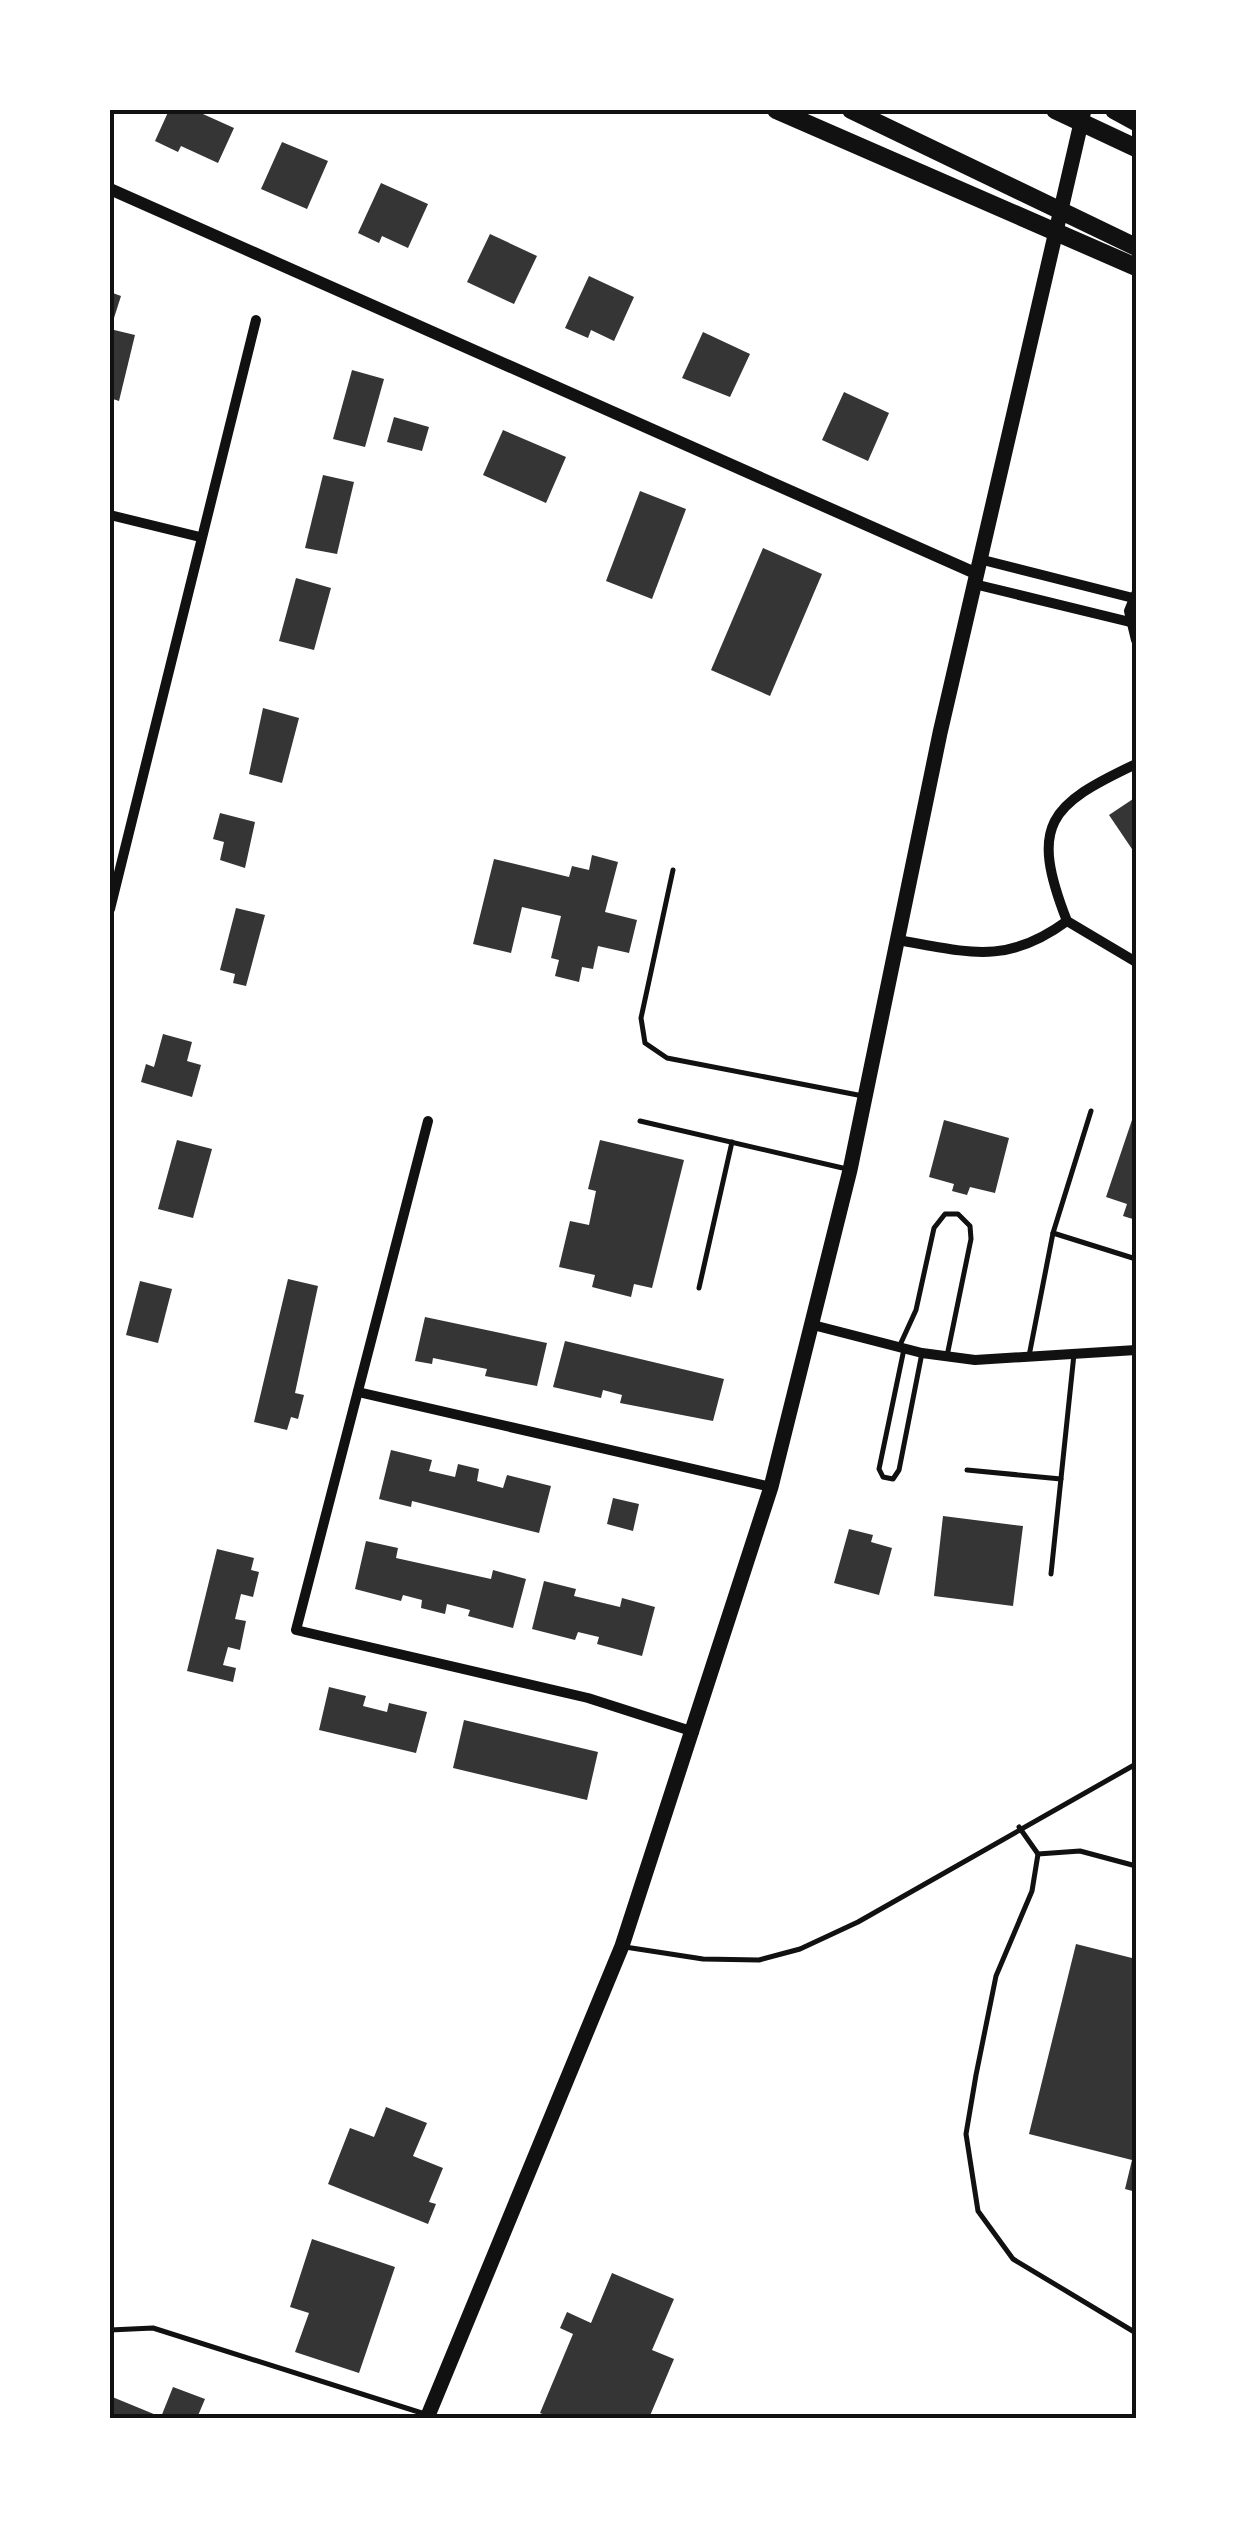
<svg xmlns="http://www.w3.org/2000/svg" width="1246" height="2528" font-family="'Source Sans 3',sans-serif">
<rect width="100%" height="100%" fill="#fff"/>
<g fill="#353535">
<polygon points="169,110 194,110 234,128 218,163 181,146 178,152 155,141"/>
<polygon points="282,142 328,161 307,209 261,189"/>
<polygon points="381,183 428,204 408,248 382,236 379,243 358,233"/>
<polygon points="490,234 537,256 514,304 467,282"/>
<polygon points="589,276 634,297 614,341 591,330 588,338 565,328"/>
<polygon points="110,292 121,296 114,318 110,316"/>
<polygon points="110,329 135,335 119,401 110,398"/>
<polygon points="703,332 750,354 730,397 682,378"/>
<polygon points="352,370 384,379 365,447 333,439"/>
<polygon points="844,392 889,413 868,461 822,440"/>
<polygon points="394,417 429,427 422,451 387,442"/>
<polygon points="503,430 566,457 546,503 483,475"/>
<polygon points="323,475 354,482 337,554 305,548"/>
<polygon points="640,491 686,509 652,599 606,581"/>
<polygon points="763,548 822,574 770,696 711,670"/>
<polygon points="296,578 331,588 314,650 279,641"/>
<polygon points="263,708 299,718 282,783 249,774"/>
<polygon points="1136,797 1136,855 1109,815"/>
<polygon points="220,813 255,822 245,868 220,860 224,842 213,839"/>
<polygon points="592,855 618,862 605,912 637,920 629,953 598,946 593,969 582,967 579,982 555,976 559,960 551,958 561,916 522,907 511,953 473,944 494,859 569,877 572,866 589,870"/>
<polygon points="236,908 265,915 246,986 233,983 235,974 220,970"/>
<polygon points="163,1034 192,1042 187,1061 201,1065 192,1097 141,1082 146,1064 154,1067"/>
<polygon points="1133,1117 1136,1119 1136,1220 1123,1216 1127,1204 1106,1197"/>
<polygon points="944,1120 1009,1138 995,1193 970,1187 967,1195 952,1191 954,1184 929,1177"/>
<polygon points="177,1140 212,1149 193,1218 158,1209"/>
<polygon points="600,1140 684,1160 652,1288 634,1284 631,1297 592,1287 595,1275 559,1267 570,1221 589,1225 596,1191 588,1189"/>
<polygon points="288,1279 318,1286 295,1393 304,1395 298,1419 291,1417 287,1430 254,1422"/>
<polygon points="140,1281 172,1289 158,1343 126,1335"/>
<polygon points="425,1317 547,1343 537,1386 485,1376 487,1369 433,1358 432,1364 415,1361"/>
<polygon points="565,1341 724,1379 713,1421 620,1403 622,1395 603,1390 601,1398 553,1387"/>
<polygon points="391,1450 432,1460 429,1471 455,1477 458,1464 479,1469 477,1481 503,1488 507,1475 551,1486 539,1533 412,1501 411,1507 379,1499"/>
<polygon points="613,1498 639,1504 633,1531 607,1524"/>
<polygon points="943,1516 1023,1526 1013,1606 934,1596"/>
<polygon points="849,1529 873,1535 871,1542 892,1548 879,1595 834,1583"/>
<polygon points="366,1541 398,1548 396,1558 491,1579 493,1570 526,1579 513,1628 468,1616 470,1610 447,1604 445,1614 421,1608 422,1600 403,1595 401,1601 355,1589"/>
<polygon points="217,1549 254,1558 251,1570 259,1572 253,1597 241,1594 235,1619 246,1621 240,1650 228,1647 223,1665 236,1668 233,1682 187,1671"/>
<polygon points="544,1581 576,1589 574,1596 620,1607 622,1598 655,1607 642,1656 597,1644 599,1637 578,1632 575,1640 532,1629"/>
<polygon points="329,1687 366,1696 363,1706 387,1712 389,1703 427,1712 416,1753 319,1730"/>
<polygon points="464,1720 598,1752 587,1800 453,1768"/>
<polygon points="1076,1944 1136,1959 1136,2192 1125,2189 1132,2160 1029,2134"/>
<polygon points="386,2107 427,2123 413,2156 443,2168 429,2202 436,2204 428,2224 328,2184 350,2128 374,2137"/>
<polygon points="312,2239 395,2267 359,2373 295,2352 309,2313 290,2307"/>
<polygon points="612,2273 674,2299 652,2350 674,2359 649,2418 553,2418 540,2413 573,2334 560,2328 567,2312 591,2323"/>
<polygon points="173,2387 205,2399 197,2418 110,2418 110,2396 161,2417"/>
</g>
<g fill="none" stroke-linecap="round" stroke-linejoin="round">
<g stroke="#111" stroke-width="5">
<polyline points="673,870 641,1018 645,1043 667,1058 863,1096"/>
<polyline points="640,1121 847,1169"/>
<polyline points="1053,1233 1136,1259"/>
<polyline points="699,1288 732,1142"/>
<polyline points="900,1345 916,1310 934,1228 945,1214 958,1214 970,1226 971,1239 947,1356"/>
<polyline points="904,1349 879,1469 883,1477 893,1479 899,1470 922,1353"/>
<polyline points="1029,1356 1053,1233 1091,1111"/>
<polyline points="967,1470 1061,1479"/>
<polyline points="1051,1574 1074,1354"/>
<polyline points="1019,1827 1038,1854 1080,1851 1136,1866"/>
<polyline points="1038,1854 1032,1891 996,1976 976,2075 966,2134 978,2211 1013,2259 1136,2333"/>
<polyline points="625,1947 703,1959 759,1960 800,1949 858,1922 1136,1764"/>
<polyline points="110,2330 153,2328 425,2414"/>
</g>
<g stroke="#111" stroke-width="10">
<polyline points="110,515 200,537"/>
<polyline points="979,559 1133,598"/>
<polyline points="974,584 1130,622"/>
<polyline points="1136,594 1129,611 1136,640"/>
<path d="M 1136,764 C 1049,805 1029,824 1067,921 L 1136,962"/>
<polyline points="110,909 256,320"/>
<path d="M 898,940 C 968,952 1006,966 1067,921"/>
<polyline points="428,1121 296,1630 588,1698 694,1732"/>
<polyline points="813,1325 922,1353 975,1360 1136,1350"/>
<polyline points="358,1392 771,1487"/>
</g>
<polyline stroke="#111" stroke-width="12" points="110,189 975,573"/>
<polyline stroke="#111" stroke-width="15" points="427,2418 622,1946 771,1487 850,1170 940,733 1084,110"/>
<g stroke="#111" stroke-width="18">
<polyline points="776,110 1136,267"/>
<polyline points="851,110 1136,247"/>
<polyline points="1055,110 1136,148"/>
<polyline points="1114,110 1136,122"/>
</g>
</g>
<rect width="1246" height="2528" fill="none" stroke="#ffffff" stroke-width="225"/>
<rect x="112" y="112" width="1022" height="2304" fill="none" stroke="#111" stroke-width="4"/>
</svg>
